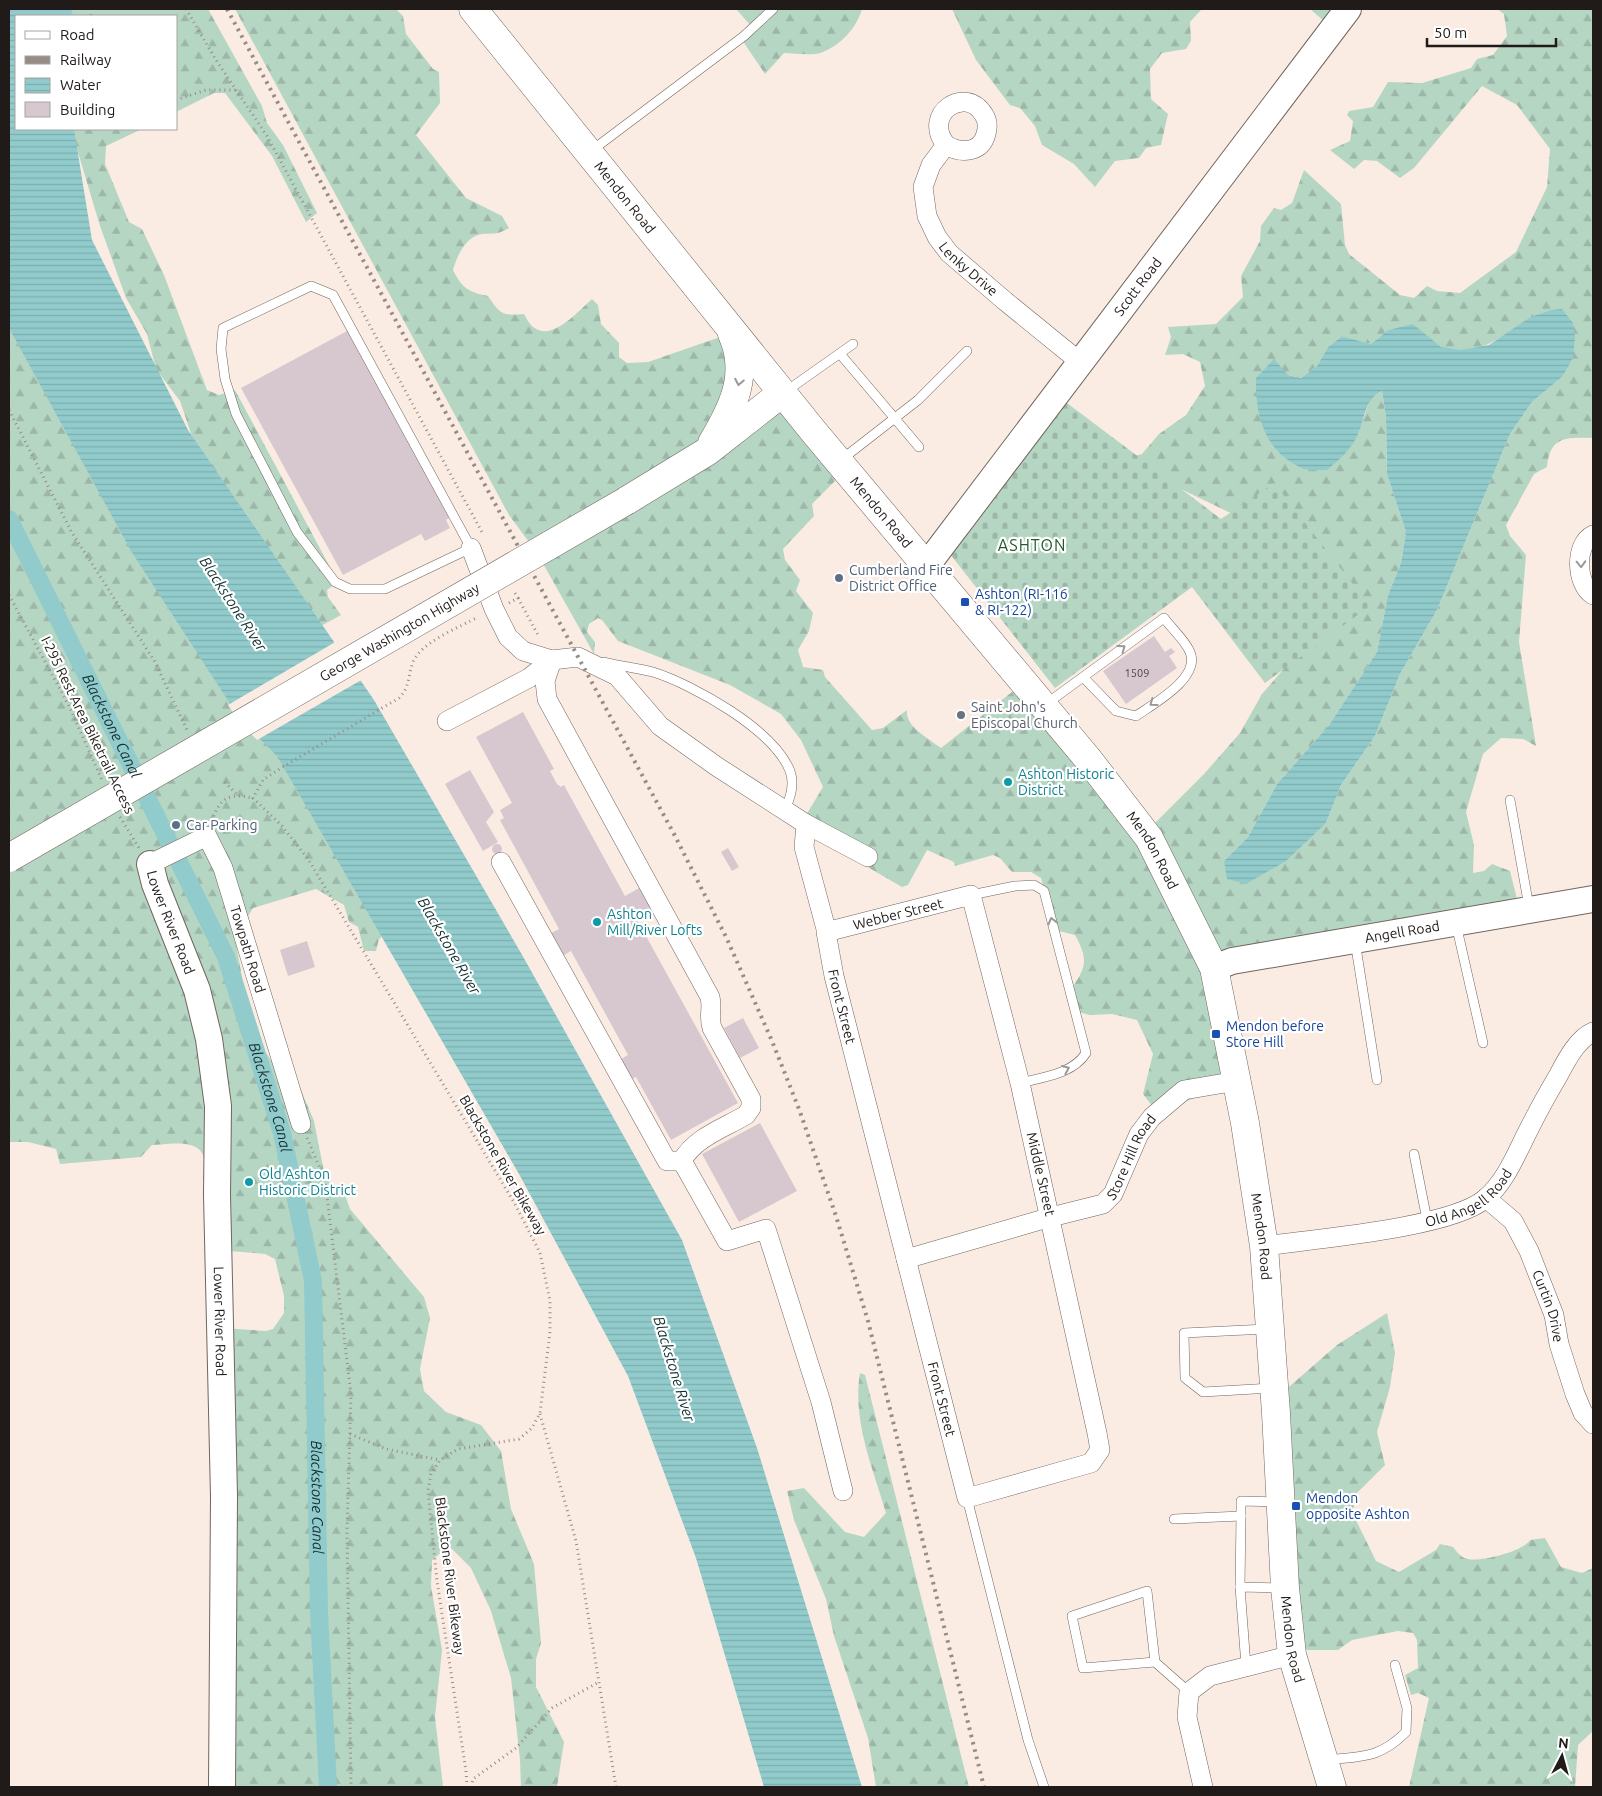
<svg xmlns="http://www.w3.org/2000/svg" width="1602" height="1796" font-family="Ubuntu,sans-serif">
<defs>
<pattern id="forest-firs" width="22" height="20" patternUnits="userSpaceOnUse" patternTransform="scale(1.25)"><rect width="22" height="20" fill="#b6d6c4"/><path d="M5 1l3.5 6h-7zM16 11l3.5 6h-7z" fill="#9cb7a8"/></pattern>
<pattern id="cemetery-stones" width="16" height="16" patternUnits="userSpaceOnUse" patternTransform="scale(1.25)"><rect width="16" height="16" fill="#b6d6c4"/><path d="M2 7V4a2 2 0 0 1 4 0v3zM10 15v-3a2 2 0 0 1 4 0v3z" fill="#9cb7a8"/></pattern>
<pattern id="water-rules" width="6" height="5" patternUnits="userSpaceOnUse" patternTransform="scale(1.25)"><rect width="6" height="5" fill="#92cbcc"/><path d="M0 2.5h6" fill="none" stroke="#7eaeae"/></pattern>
</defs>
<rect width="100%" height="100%" fill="#fbece3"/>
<g fill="url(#forest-firs)" fill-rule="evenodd">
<polygon points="69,9 208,9 262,106 267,123 283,145 317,213 306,222 272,156 225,93 214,93 176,112 176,16 71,16"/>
<path d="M 235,9 L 396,9 L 403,16 L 406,34 L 433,69 L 439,72 L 440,103 L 416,135 L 466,198 L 502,216 L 509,228 C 497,235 495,233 482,234 C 466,236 457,256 453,270 C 462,288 468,292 488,296 C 500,314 502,316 524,314 C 542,353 573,316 592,299 L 598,305 L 601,324 L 619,343 L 619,357 L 627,363 L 648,362 L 726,335 L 744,433 L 791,406 L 842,474 L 812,504 L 814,516 L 783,549 L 785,560 L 800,580 L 796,591 L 813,613 L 809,631 L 798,650 L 803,667 L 823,670 L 825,677 L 872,730 L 883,728 L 907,710 C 905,727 930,739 941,748 L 1021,685 L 1141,837 L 1204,774 L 1240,733 L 1262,694 L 1308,641 L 1272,533 L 1133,466 L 1132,457 L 1142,454 L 1159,434 L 1186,415 L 1205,386 L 1200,362 L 1183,354 L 1165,355 L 1171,337 L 1168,327 L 1216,324 L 1243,297 L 1241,276 L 1260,241 L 1261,226 L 1274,208 L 1281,210 L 1292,203 L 1304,170 L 1341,204 L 1345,245 L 1349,254 L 1400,295 L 1414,298 L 1427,286 L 1437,291 L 1460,293 L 1516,252 L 1547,187 L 1550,149 L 1517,105 L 1482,86 L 1414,168 L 1400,178 L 1377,161 L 1364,160 L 1354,169 L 1330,150 L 1350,141 L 1353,121 L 1347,115 L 1349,111 L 1373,107 L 1388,82 L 1422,83 L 1471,68 L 1477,59 L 1493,55 L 1507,36 L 1504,14 L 1497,9 L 1593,9 L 1593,438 C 1566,437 1550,436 1547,467 L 1534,474 L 1506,525 L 1510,536 L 1526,555 L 1519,642 L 1536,746 L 1523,739 L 1501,738 L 1483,754 L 1466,812 L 1474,845 L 1473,873 L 1484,871 L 1492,864 L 1510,871 L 1521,915 L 1215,962 L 1235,1092 C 1206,1091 1185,1100 1159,1115 L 1143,1094 L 1153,1054 L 1137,1020 L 1112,1014 L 1090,1015 L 1074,1011 L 1069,992 C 1085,969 1090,962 1075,935 L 1055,930 L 1041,878 L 1031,872 L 1012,872 L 1000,858 L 993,855 L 955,866 L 954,862 L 927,850 L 908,885 L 902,887 L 819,839 L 800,825 L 823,787 L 801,740 L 781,714 L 730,685 L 618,641 L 602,620 L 598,618 L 589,624 L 587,632 L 595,642 L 594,654 L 537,553 L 509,515 ZM 1530,317 L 1562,377 L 1532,402 L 1510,434 L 1437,610 L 1400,674 L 1375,736 L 1341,785 L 1326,823 L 1246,884 L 1224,861 L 1248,837 L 1277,784 L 1329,725 L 1377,652 L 1388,595 L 1401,563 L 1406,532 L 1387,474 L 1386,417 L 1382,391 L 1370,399 L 1358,434 L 1257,378 L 1288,375 L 1301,378 L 1317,366 L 1328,347 L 1342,336 L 1371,344 L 1388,330 L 1413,325 C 1422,331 1431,342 1441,347 C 1473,362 1506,334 1530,317 Z"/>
<path d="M 736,9 L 862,9 C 857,28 839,47 820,53 C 810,56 795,53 784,53 L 765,74 L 740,37 L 751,26 Z"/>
<polygon points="952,9 1202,9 1190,22 1191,41 1186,49 1162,53 1150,69 1151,99 1168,114 1161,145 1146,148 1139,158 1115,161 1095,187 1074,164 1042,145 1035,126 1020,108 1010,105 976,60"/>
<polygon points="1310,9 1346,9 1332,28"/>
<polygon points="71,129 142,129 106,146 105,164 129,222 142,229 164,275 207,390 219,395 235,390 338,582 327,590 328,597 341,615 319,627 199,457 180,401 156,369 147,334 126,298 100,226"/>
<path d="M 9,319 L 388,932 L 379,939 L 376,951 L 364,951 L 358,927 L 349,922 L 344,905 L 316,889 L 253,908 L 235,938 L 242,977 L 234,1010 L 247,1026 L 256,1049 L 267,1054 L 279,1073 L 291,1079 L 300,1088 L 314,1121 L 324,1172 L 331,1185 L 345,1195 L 350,1209 L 424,1297 L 430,1318 L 420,1369 L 424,1391 L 446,1412 L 481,1425 L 501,1451 L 511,1509 L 534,1564 L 541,1643 L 536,1659 L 536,1687 L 564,1742 L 557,1787 L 521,1787 L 520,1760 L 511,1678 L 491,1611 L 471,1568 L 449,1546 L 432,1560 L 431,1586 L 442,1650 L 435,1717 L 443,1787 L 222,1787 L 222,1328 L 266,1331 L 273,1329 L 284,1313 L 284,1296 L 275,1259 L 265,1254 L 219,1250 L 217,1194 L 203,1178 C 204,1172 206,1160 203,1155 C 196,1138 166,1145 152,1145 L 141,1157 L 60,1164 L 56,1149 L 28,1142 L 9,1142 Z"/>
<path d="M 1387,1313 L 1395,1353 L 1390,1387 L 1377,1432 L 1385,1465 L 1357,1493 L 1352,1512 L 1376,1561 L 1399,1572 L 1436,1550 L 1440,1544 L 1453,1547 C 1457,1552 1461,1558 1468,1559 C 1481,1562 1524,1551 1530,1540 L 1545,1538 L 1561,1567 L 1582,1573 L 1593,1568 L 1593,1731 L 1578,1745 L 1575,1787 L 1409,1787 L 1429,1698 L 1418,1693 L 1411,1695 L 1405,1675 L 1418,1668 L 1417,1640 L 1413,1633 L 1398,1631 L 1352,1640 L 1338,1650 L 1298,1650 L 1275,1399 L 1337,1345 Z"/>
<path d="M 860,1373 L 865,1375 L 969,1787 L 876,1787 L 868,1738 L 834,1636 L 826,1599 L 794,1520 L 787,1491 L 804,1488 L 845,1532 L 864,1537 L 886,1513 C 873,1468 852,1421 860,1373 Z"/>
</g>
<polygon fill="url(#cemetery-stones)" points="1063,400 1221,519 1274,483 1370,606 1265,683 1192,587 1055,688 950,554"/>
<g fill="url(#water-rules)">
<polygon points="9,9 71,9 73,16 16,16 16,129 74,129 92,240 188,430 374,700 521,953 682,1240 757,1448 862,1787 764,1787 696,1558 628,1376 519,1174 277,756 240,719 131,551 9,328"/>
<path d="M 1562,309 L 1573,323 L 1575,336 L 1573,358 L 1562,377 L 1532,402 L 1510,434 L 1437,610 L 1400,674 L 1375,736 L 1341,785 L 1326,823 L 1286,861 L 1246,884 L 1227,879 L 1224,861 L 1248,837 L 1277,784 L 1329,725 L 1377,652 L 1388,595 L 1401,563 L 1406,532 L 1387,474 L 1386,417 L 1382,391 C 1363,401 1366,417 1358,434 C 1351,450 1340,459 1327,470 C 1320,470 1310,471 1304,469 C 1265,453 1255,417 1256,378 L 1274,359 L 1288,375 L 1301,378 L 1317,366 L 1328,347 L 1342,336 L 1371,344 L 1388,330 L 1413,324 L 1441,347 L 1461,350 L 1489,345 L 1530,317 L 1552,310 Z"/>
</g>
<polygon fill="#fbece3" points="337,641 363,679 257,740 238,720 228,705"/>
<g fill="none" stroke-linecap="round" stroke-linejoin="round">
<path stroke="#92cbcc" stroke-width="18" id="s1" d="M 9,519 L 226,957 L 282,1133 L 313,1281 L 319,1613 L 328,1787"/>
</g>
<g fill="#d7c8d0">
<polygon points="347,331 449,518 446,520 450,528 425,541 421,534 343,575 241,388"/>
<polygon points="1154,636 1165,652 1171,648 1175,652 1169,656 1177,668 1126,704 1103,671"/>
<polygon points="523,712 554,769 550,771 557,784 561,787 564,785 625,896 641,887 651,907 635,916 738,1103 671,1140 636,1077 628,1081 619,1065 623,1062 621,1059 628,1055 571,951 559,958 547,935 559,929 500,820 504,818 500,810 512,803 476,737"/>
<polygon points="470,770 494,812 486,822 498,842 483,851 445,784"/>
<circle cx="497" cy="849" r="5"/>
<polygon points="728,848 739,867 732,871 721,852"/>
<polygon points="307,941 315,967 288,976 280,950"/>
<polygon points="743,1018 759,1048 740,1058 724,1028"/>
<polygon points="760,1123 797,1191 739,1222 702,1154"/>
</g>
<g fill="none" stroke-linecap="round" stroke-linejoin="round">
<g stroke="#71655d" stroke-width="10">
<g id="lane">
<polyline points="591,151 744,36 773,9"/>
<polygon points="311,286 333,295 471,548 385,589 350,589 335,582 297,532 236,414 225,379 221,349 223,328"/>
<polyline points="841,355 919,447"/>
<polyline points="785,392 853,344"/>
<polyline points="841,460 918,400 967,351"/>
<path d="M 604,662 C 620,666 637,668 653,672 C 694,685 774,730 790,771 C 795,785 790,799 784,812"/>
<path d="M 1046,704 L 1164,618 C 1172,629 1185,640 1190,652 C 1201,678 1153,704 1136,716 L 1116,711 L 1083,677"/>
<polyline points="1510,800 1529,907"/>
<path d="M 971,895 L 1015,886 L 1034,885 L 1044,891 L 1086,1053 C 1073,1074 1043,1077 1020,1083"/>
<polyline points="1456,924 1483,1043"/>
<polyline points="1355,941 1377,1080"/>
<polyline points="1414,1154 1427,1220"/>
<polyline points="1267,1329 1184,1333 1185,1378 1203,1392 1272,1388"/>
<polyline points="967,1498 1028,1740 1044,1787"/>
<polyline points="1241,1516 1241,1501 1277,1502"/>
<polyline points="1174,1519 1241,1516 1240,1587"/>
<polyline points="1155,1662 1083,1668 1072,1616 1147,1591 1155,1662 1189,1692"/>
<polyline points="1246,1666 1240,1587 1283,1588"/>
<path d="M 1326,1760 C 1362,1756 1379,1759 1406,1732 L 1407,1708 L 1395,1665"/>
</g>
</g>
<g stroke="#71655d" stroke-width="20">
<g id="street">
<path id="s2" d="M 946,145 C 921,114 966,84 984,115 C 988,121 988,127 986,134 C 981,153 961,154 946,145 L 931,165 L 923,187 L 927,216 L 937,237 L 949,253 L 1005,301 L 1080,362"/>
<path d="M 1593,535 C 1574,544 1576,585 1593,595"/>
<path id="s3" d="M 471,548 L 494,609 L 508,637 L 523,651 L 552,660 L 578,657 L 617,676 L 660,726 L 716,766 L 806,824 L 804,847 L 826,929 L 826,932 L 834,976 L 967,1498 L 1091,1463 L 1100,1450 L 1097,1433 L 1020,1083 L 971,895 L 826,932"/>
<path d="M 552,660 L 545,681 L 547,699 L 710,997 C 713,1010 708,1014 712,1028 L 751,1099 L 751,1108 L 746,1115 C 724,1128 694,1138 682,1161 L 727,1241 L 766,1229 L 821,1402 L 843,1491"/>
<polyline points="447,721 529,678 552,660"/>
<polyline points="806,824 868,857"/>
<polyline points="501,862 667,1161 682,1161"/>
<path id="s4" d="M 150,864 L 207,836 L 223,868 L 301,1124"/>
<path id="s5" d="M 1486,1198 L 1513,1221 L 1529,1251 L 1554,1315 L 1559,1344 L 1575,1394 L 1583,1413 L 1593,1424"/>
<path id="s6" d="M 1264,1246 C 1314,1239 1450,1228 1485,1199 C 1506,1182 1517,1152 1529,1129 C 1538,1111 1548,1093 1558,1076 C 1566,1061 1577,1039 1593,1032"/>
<path id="s7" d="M 906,1259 L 1051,1217 L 1103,1204 L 1113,1194 L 1139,1134 L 1152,1117 L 1184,1090 L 1237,1081"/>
<polyline points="1203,1787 1187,1717 1189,1692 1210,1676 1292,1655"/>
</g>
</g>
<g stroke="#71655d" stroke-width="28">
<g id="secondary">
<path id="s8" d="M 927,565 L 1348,9"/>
<path id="s9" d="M 150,864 L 155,884 L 197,990 L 209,1039 L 218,1106 L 217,1195 L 224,1496 L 222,1787"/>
<path id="s10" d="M 1214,968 L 1232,961 L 1593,899"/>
</g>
</g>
<g stroke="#71655d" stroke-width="29">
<g id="primary">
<path id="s11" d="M 473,9 L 814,432 L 1088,759 L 1149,838 L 1214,968 L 1245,1123 L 1264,1246 L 1276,1413 L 1285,1588 L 1292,1655 L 1332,1787"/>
<path d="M 712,443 C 733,408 750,374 732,334"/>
<polyline points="626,501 708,451 782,393"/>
</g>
</g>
<g stroke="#968c85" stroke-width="3" stroke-dasharray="1 4" stroke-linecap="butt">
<polyline points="91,9 91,16"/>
<polyline points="186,9 216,60 267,136 483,534"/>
<polyline points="176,100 206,90 236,90"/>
<polyline points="9,410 71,531 155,662 187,730"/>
<polyline points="9,595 69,706 102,780"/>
<polyline points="518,598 539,637"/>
<polyline points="509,603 518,598 513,590"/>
<polyline points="225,782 237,795"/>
<polyline points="120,817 139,848"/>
<path d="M 212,821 C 220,797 229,793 253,798"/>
<polyline points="307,1138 325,1180 351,1394 347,1530 351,1787"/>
<polyline points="540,1414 576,1541 616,1787"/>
<polyline points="350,1434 386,1449 440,1460"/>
<path d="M 467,1787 L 466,1771 L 437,1581 L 428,1491 L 431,1474 L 440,1460 L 458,1449 L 519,1439 L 532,1428 L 540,1413 L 550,1332 L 550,1301 L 540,1253 L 515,1204 L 308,859 L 282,826 L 253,798 L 263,780 L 281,768 L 399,698 C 410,687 408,675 413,662 C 421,642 460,627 478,617"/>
<polyline points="471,1787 473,1779 516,1748 552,1708 599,1682"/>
</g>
<use href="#lane" stroke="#fff" stroke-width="9"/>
<use href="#street" stroke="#fff" stroke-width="19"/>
<use href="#secondary" stroke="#fff" stroke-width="26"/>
<use href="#primary" stroke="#fff" stroke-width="28"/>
<polyline stroke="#968b85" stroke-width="4" stroke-dasharray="2.5 5" stroke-linecap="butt" points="227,9 674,834 727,939 772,1041 799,1109 836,1216 868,1321 984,1787"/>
<g stroke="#71655d" stroke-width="29" stroke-linecap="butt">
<g id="primary-bridge">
<path id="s12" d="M 9,858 L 626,501"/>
</g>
</g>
<use href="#primary-bridge" stroke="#fff" stroke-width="28"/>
</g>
<defs><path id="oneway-chevron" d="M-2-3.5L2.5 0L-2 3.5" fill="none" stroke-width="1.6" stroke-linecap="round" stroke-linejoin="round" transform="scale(1.25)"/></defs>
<g stroke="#9b9897">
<use href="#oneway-chevron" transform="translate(739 382) rotate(101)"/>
<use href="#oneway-chevron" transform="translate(1581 564) rotate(88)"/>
<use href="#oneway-chevron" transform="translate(1122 648) rotate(-36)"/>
<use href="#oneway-chevron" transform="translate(1153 703) rotate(144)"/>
<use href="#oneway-chevron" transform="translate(1052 921) rotate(-104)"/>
<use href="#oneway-chevron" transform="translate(1066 1069) rotate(-23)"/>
</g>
<g fill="#5c6f8a" stroke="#fff" stroke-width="2">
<circle cx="839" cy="578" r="5"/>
<circle cx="176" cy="825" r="5"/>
</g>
<g fill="#1a4fb4" stroke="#fff" stroke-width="2">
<rect x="960" y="597" width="10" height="10" rx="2.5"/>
<rect x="1211" y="1029" width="10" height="10" rx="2.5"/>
<rect x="1291" y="1501" width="10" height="10" rx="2.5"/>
</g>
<circle fill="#6b7280" stroke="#fff" stroke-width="2" cx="961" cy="715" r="5"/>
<g fill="#0f9aa8" stroke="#fff" stroke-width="2">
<circle cx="1008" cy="782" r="5"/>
<circle cx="597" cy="922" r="5"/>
<circle cx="249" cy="1182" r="5"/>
</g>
<g text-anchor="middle" stroke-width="4.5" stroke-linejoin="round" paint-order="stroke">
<g font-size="11" fill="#4e4646">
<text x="1137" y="677">1509</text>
</g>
<g font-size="14" fill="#201b18" stroke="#fff">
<text dy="5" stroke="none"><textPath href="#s11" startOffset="242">Mendon Road</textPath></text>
<text dy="5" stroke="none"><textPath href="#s2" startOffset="299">Lenky Drive</textPath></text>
<text dy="5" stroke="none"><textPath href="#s8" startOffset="349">Scott Road</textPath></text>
<text dy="5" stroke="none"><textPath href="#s11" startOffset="648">Mendon Road</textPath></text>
<text dy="5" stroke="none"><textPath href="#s12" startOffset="451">George Washington Highway</textPath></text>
<text transform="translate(88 725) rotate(64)" y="5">I-295 Rest Area Biketrail Access</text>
<text dy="5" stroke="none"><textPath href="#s11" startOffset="1082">Mendon Road</textPath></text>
<text transform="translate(898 914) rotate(-14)" y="5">Webber Street</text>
<text dy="5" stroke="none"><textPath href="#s9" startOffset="62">Lower River Road</textPath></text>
<text dy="5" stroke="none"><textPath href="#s10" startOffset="192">Angell Road</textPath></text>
<text dy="5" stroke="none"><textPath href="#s4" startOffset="184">Towpath Road</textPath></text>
<text dy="5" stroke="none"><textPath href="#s3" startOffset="646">Front Street</textPath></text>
<text dy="5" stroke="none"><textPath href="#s7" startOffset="260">Store Hill Road</textPath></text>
<text transform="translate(503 1165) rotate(60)" y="5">Blackstone River Bikeway</text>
<text transform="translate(1041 1174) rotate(77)" y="5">Middle Street</text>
<text dy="5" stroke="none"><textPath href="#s6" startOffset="214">Old Angell Road</textPath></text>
<text dy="5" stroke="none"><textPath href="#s11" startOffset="1488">Mendon Road</textPath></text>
<text dy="5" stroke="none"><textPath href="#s5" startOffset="128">Curtin Drive</textPath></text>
<text dy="5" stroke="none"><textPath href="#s9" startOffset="468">Lower River Road</textPath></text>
<text dy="5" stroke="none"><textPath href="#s3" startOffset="1051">Front Street</textPath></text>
<text transform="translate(450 1576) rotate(83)" y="5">Blackstone River Bikeway</text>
<text dy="5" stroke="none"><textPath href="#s11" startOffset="1892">Mendon Road</textPath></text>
</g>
<g font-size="14" fill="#4e5e75" stroke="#fff" text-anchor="start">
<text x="849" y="575">Cumberland Fire<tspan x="849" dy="16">District Office</tspan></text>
<text x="186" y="830">Car Parking</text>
</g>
<g font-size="14" fill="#164399" stroke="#fff" text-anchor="start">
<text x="975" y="599">Ashton (RI-116<tspan x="975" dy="16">&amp; RI-122)</tspan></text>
<text x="1226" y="1031">Mendon before<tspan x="1226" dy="16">Store Hill</tspan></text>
<text x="1306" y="1503">Mendon<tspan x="1306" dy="16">opposite Ashton</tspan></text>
</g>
<g font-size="14" fill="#5b616d" stroke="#fff" text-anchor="start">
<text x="971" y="712">Saint John's<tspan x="971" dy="16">Episcopal Church</tspan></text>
</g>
<g font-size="14" fill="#0d838f" stroke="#fff" text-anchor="start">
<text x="1018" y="779">Ashton Historic<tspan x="1018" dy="16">District</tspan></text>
<text x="607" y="919">Ashton<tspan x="607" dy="16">Mill/River Lofts</tspan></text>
<text x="259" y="1179">Old Ashton<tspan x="259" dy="16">Historic District</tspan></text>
</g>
<g font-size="15" font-style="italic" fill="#133132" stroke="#fff">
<text transform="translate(233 604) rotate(57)" y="5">Blackstone River</text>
<text dy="5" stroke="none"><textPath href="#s1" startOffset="231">Blackstone Canal</textPath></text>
<text transform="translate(449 946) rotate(60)" y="5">Blackstone River</text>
<text dy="5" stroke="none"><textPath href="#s1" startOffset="636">Blackstone Canal</textPath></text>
<text transform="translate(674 1369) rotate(73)" y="5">Blackstone River</text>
<text dy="5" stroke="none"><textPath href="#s1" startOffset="1041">Blackstone Canal</textPath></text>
</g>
<g font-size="16" letter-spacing="1" fill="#235b29" stroke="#fff">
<text x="1032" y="551">ASHTON</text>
</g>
</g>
<rect width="1602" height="1796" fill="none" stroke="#201b18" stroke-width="20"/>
<rect x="15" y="15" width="162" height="115" fill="#ffffff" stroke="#a6a4a3"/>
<rect x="25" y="31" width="25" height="8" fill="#ffffff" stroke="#a6a4a3"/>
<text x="60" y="40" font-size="15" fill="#201b18">Road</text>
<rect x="25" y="56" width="25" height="8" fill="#968b85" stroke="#a6a4a3"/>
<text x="60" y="65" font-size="15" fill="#201b18">Railway</text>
<rect x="25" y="78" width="25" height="15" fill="url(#water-rules)" stroke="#a6a4a3"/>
<text x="60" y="90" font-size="15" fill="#201b18">Water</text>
<rect x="25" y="102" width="25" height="15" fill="#d7c8d0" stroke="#a6a4a3"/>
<text x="60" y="115" font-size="15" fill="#201b18">Building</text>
<g transform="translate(1562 1756) rotate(6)" stroke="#ffffff" stroke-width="4" paint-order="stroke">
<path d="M0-4L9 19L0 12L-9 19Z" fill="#201b18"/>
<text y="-8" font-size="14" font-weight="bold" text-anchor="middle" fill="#201b18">N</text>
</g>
<path d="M1427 38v8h129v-8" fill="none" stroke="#201b18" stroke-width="2.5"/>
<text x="1434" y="38" font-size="15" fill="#201b18" stroke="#ffffff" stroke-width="4" paint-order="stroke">50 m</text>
</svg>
